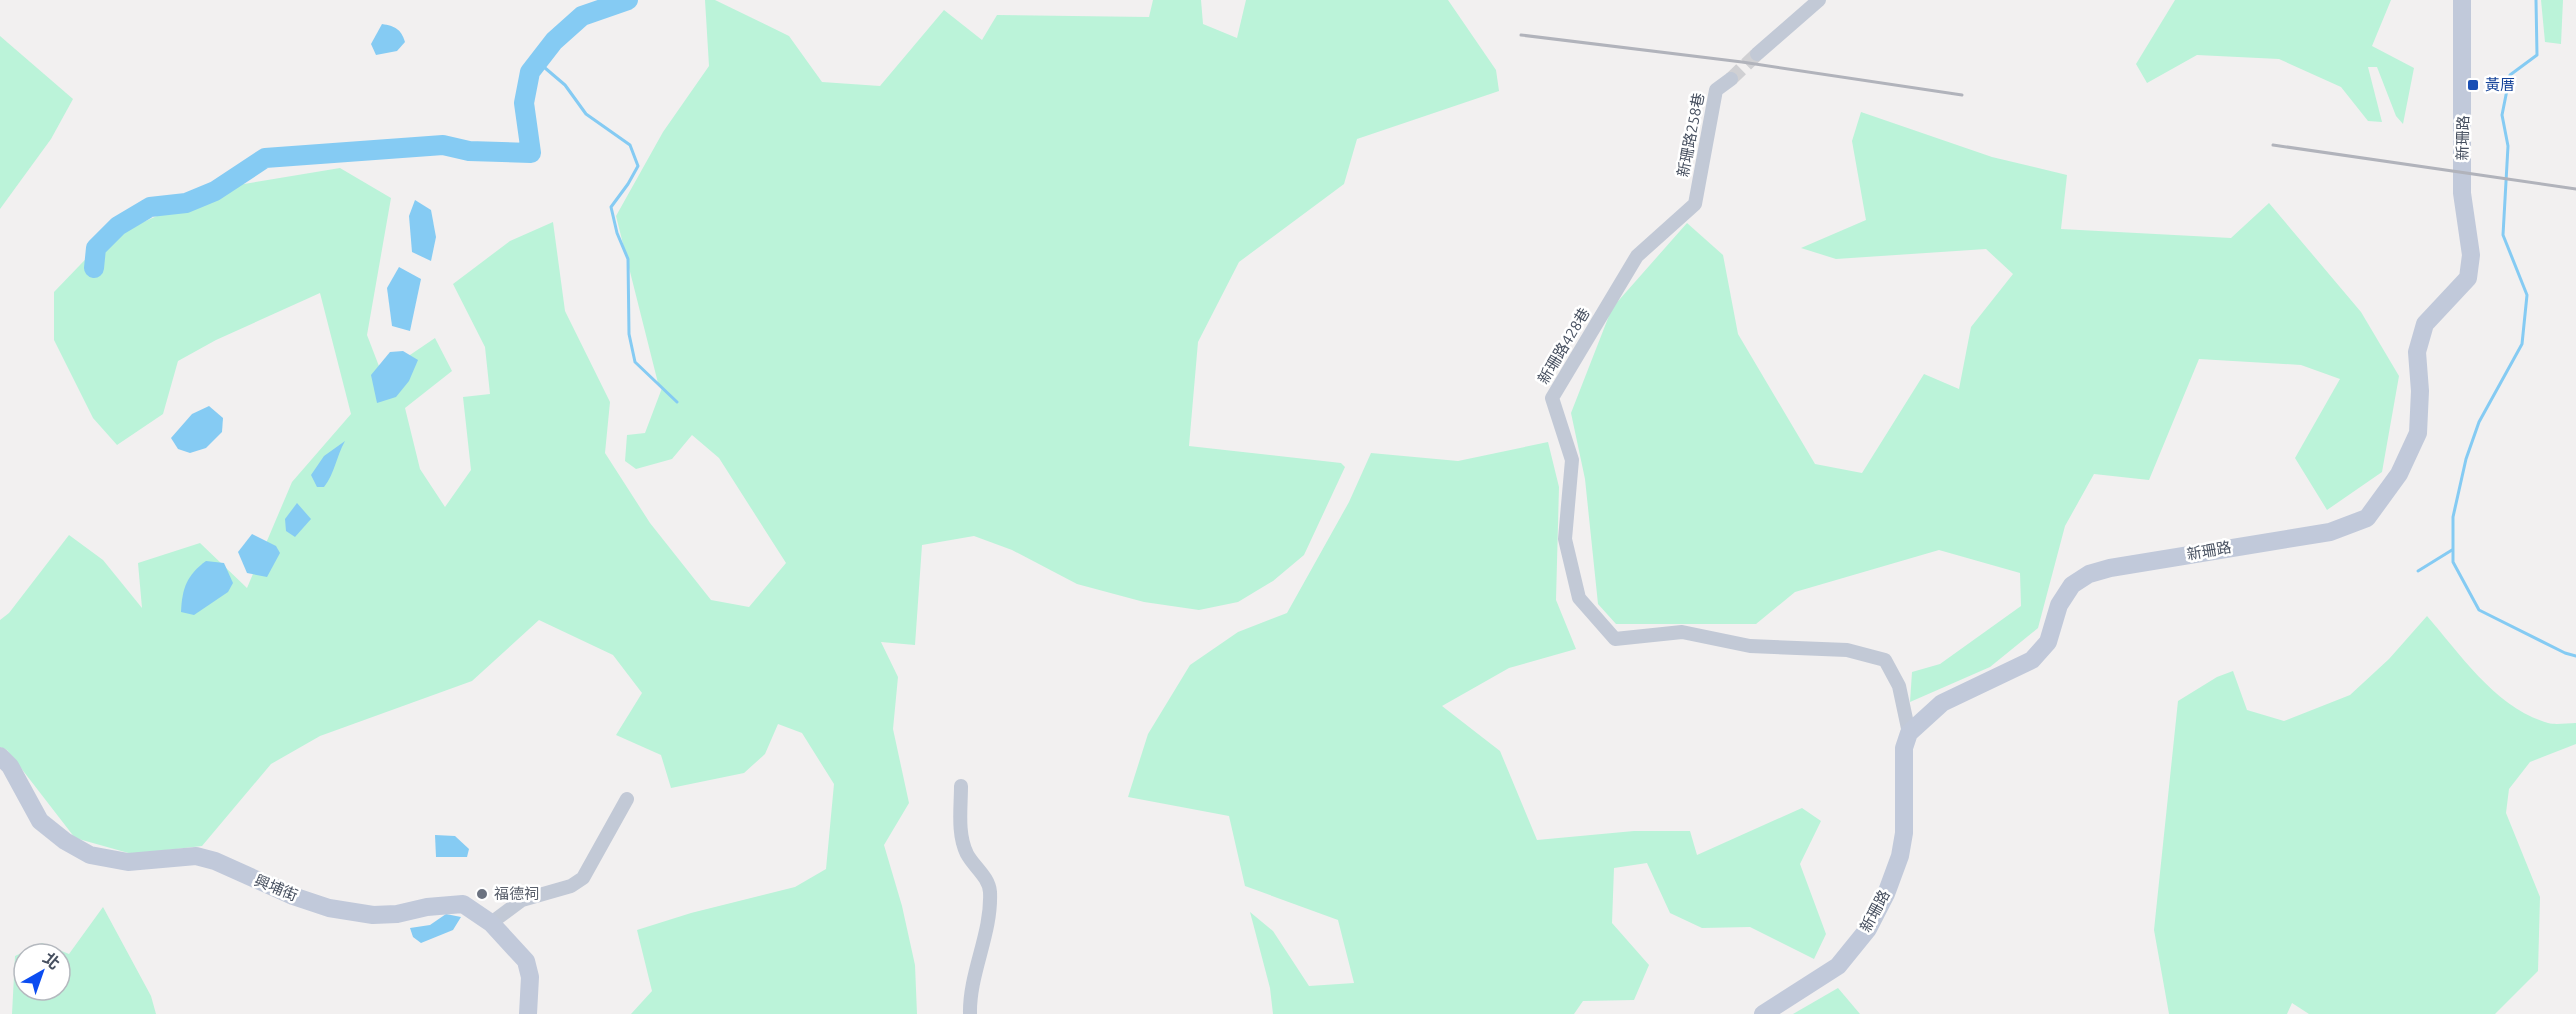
<svg xmlns="http://www.w3.org/2000/svg" width="2576" height="1014" font-family="Ubuntu,'Noto Sans TC',sans-serif">
<rect width="100%" height="100%" fill="#f2f0f0"/>
<g fill="#bbf3d9" fill-rule="evenodd">
<polygon points="705,0 715,0 789,36 822,82 880,86 944,10 982,40 997,15 1149,17 1153,0 1201,0 1203,24 1237,38 1246,0 1448,0 1496,70 1499,91 1357,139 1344,184 1239,262 1198,342 1189,446 1341,463 1345,467 1304,555 1273,581 1238,602 1199,610 1144,602 1077,584 1012,550 974,536 922,545 915,645 881,642 898,677 893,729 909,803 884,845 902,906 915,965 917,1014 631,1014 652,991 637,930 691,913 795,887 826,869 834,784 802,733 778,724 765,754 744,773 671,788 661,755 616,735 642,693 613,655 539,620 472,681 320,736 271,764 202,846 132,854 75,838 7,750 0,747 0,620 9,613 69,535 103,560 142,608 138,563 200,543 247,588 292,482 351,414 320,293 216,340 178,361 163,414 117,445 93,418 54,340 54,292 105,239 220,188 340,168 391,198 367,335 382,374 435,338 452,371 405,408 420,469 445,507 471,470 463,397 490,394 485,347 453,284 510,241 553,222 565,311 610,402 605,453 650,523 711,600 749,607 786,563 719,458 692,435 672,459 636,469 625,461 627,435 645,433 662,388 658,383 616,216 663,132 709,66"/>
<polygon points="2175,0 2391,0 2372,46 2414,68 2403,124 2396,116 2377,67 2368,67 2382,122 2368,121 2341,87 2279,59 2197,55 2147,83 2136,64"/>
<polygon points="2541,0 2563,0 2561,44 2545,42"/>
<polygon points="0,36 73,99 51,139 0,209"/>
<polygon points="1861,112 1992,157 2067,175 2061,229 2231,238 2269,203 2361,312 2399,376 2382,472 2327,510 2295,458 2340,379 2301,365 2199,359 2149,480 2094,474 2065,526 2038,628 1990,667 1910,702 1912,672 1940,664 2021,606 2020,573 1939,550 1795,592 1756,624 1616,624 1598,604 1585,479 1571,413 1612,308 1687,223 1723,255 1738,334 1815,464 1862,473 1924,374 1959,389 1971,327 2013,274 1986,249 1836,259 1801,248 1866,220 1852,141"/>
<polygon points="1548,442 1559,487 1556,600 1576,649 1509,668 1442,706 1500,751 1537,840 1634,831 1690,831 1697,855 1802,808 1821,821 1800,864 1826,934 1814,959 1750,927 1702,928 1670,913 1647,863 1614,868 1612,923 1649,965 1634,1000 1583,1001 1574,1014 1273,1014 1270,988 1250,912 1273,931 1309,986 1354,983 1338,920 1245,886 1229,816 1128,797 1148,734 1190,665 1238,632 1287,613 1349,502 1371,453 1458,461"/>
<path d="M 2427,616 C 2461,655 2496,708 2548,723 C 2556,725 2567,723 2576,723 L 2576,744 L 2530,762 L 2509,789 L 2506,813 L 2540,897 L 2538,971 L 2495,1014 L 2309,1014 L 2292,1003 L 2287,1014 L 2169,1014 L 2154,930 L 2178,701 L 2217,677 L 2233,671 L 2247,710 L 2284,721 L 2350,695 L 2389,659 Z"/>
<path d="M 103,907 L 151,996 L 156,1014 L 12,1014 L 15,956 L 42,943 L 69,954 ZM 24,954 L 60,954 L 60,990 L 24,990 Z"/>
<polygon points="1838,988 1860,1014 1793,1014"/>
</g>
<g fill="#85cbf3">
<path d="M 382,24 C 395,26 401,29 405,42 L 397,51 L 376,55 L 371,44 Z"/>
<polygon points="415,200 431,210 436,237 431,261 412,252 409,216"/>
<polygon points="399,267 421,279 410,331 392,326 387,288"/>
<polygon points="403,351 418,360 409,381 396,397 377,403 371,375 390,352"/>
<polygon points="209,406 223,418 222,432 206,448 190,453 178,449 171,438 192,414"/>
<path d="M 345,441 C 336,457 335,473 324,487 L 317,487 L 311,475 L 324,456 Z"/>
<polygon points="297,503 311,519 295,537 286,531 285,519"/>
<polygon points="252,534 276,546 280,553 267,577 247,573 238,552"/>
<path d="M 206,561 L 224,563 L 233,583 L 228,592 L 194,615 L 181,612 C 182,588 187,575 206,561 Z"/>
<polygon points="435,835 455,836 469,849 467,857 436,857"/>
<polygon points="446,914 461,917 453,930 421,943 413,937 410,928 430,925"/>
</g>
<g fill="none" stroke-linecap="round" stroke-linejoin="round">
<g stroke="#85cbf3" stroke-width="3">
<polyline points="2536,0 2537,55 2510,75 2502,115 2508,146 2503,235 2527,295 2522,344 2479,422 2466,459 2453,517 2453,562 2479,610 2565,653 2576,656"/>
<polyline points="538,62 565,85 586,114 630,145 638,166 628,184 611,207 617,233 628,259 629,334 635,362 677,402"/>
<polyline points="2418,571 2452,550"/>
</g>
<polyline stroke="#85cbf3" stroke-width="20" points="94,268 96,248 118,226 150,207 186,203 215,191 265,158 443,145 469,151 531,153 524,103 530,72 554,41 582,16 628,0"/>
<polyline stroke="#d0d0d3" stroke-width="14" stroke-dasharray="14 7" stroke-linecap="butt" points="1731,79 1757,54"/>
<g stroke="#c2c9d6" stroke-width="14">
<polyline points="1757,54 1819,0"/>
<polyline points="1731,79 1716,90 1695,204 1637,256 1552,398 1572,460 1565,539 1579,598 1615,639 1682,632 1750,646 1847,650 1885,660 1899,686 1909,733"/>
<path d="M 961,786 C 961,808 957,834 967,854 C 974,867 989,877 990,892 C 992,934 969,973 970,1014"/>
<polyline points="491,923 522,900 571,886 583,878 627,799"/>
</g>
<g stroke="#c1c9da" stroke-width="18">
<polyline points="0,756 10,766 40,821 65,841 90,855 128,862 196,856 215,861 293,896 329,908 373,915 397,914 427,907 463,904 491,923 526,961 530,977 528,1014"/>
<polyline points="1763,1014 1838,966 1868,929 1886,894 1900,856 1904,833 1904,748 1909,733 1942,703 2032,660 2048,642 2059,605 2072,585 2089,574 2110,568 2330,532 2367,518 2399,474 2418,433 2420,391 2417,352 2425,324 2468,278 2471,255 2462,193 2462,0"/>
</g>
<g stroke="#b1b3bb" stroke-width="3">
<polyline points="1521,35 1742,62 1962,95"/>
<polyline points="2273,145 2576,189"/>
</g>
</g>
<rect fill="#1a4fb4" stroke="#fff" stroke-width="2" x="2467" y="79" width="12" height="12" rx="3"/>
<circle fill="#6b7280" stroke="#fff" stroke-width="2" cx="482" cy="894" r="6"/>
<g text-anchor="middle" stroke-width="5" stroke-linejoin="round" paint-order="stroke">
<g font-size="15" fill="#164399" stroke="#fff" text-anchor="start">
<text x="2485" y="90">黃厝</text>
</g>
<g font-size="15" fill="#464f5f" stroke="#fff">
<text transform="translate(1691 135) rotate(-79)" y="5">新珊路258巷</text>
<text transform="translate(2463 138) rotate(-89)" y="5">新珊路</text>
<text transform="translate(1564 346) rotate(-59)" y="5">新珊路428巷</text>
<text transform="translate(2209 551) rotate(-10)" y="5">新珊路</text>
<text transform="translate(276 888) rotate(22)" y="5">興埔街</text>
<text transform="translate(1875 911) rotate(-62)" y="5">新珊路</text>
</g>
<g font-size="15" fill="#5b616d" stroke="#fff" text-anchor="start">
<text x="494" y="899">福德祠</text>
</g>
</g>
<g transform="translate(42 972) rotate(40)"><circle r="28" fill="#ffffff" stroke="#b5b9bf" stroke-width="1.5"/>
<path d="M0-4.5L10 22L0 15L-10 22Z" fill="#0b4cf1"/>
<text y="-9" font-size="16" font-weight="bold" text-anchor="middle" fill="#464f5f">北</text>
</g>
</svg>
